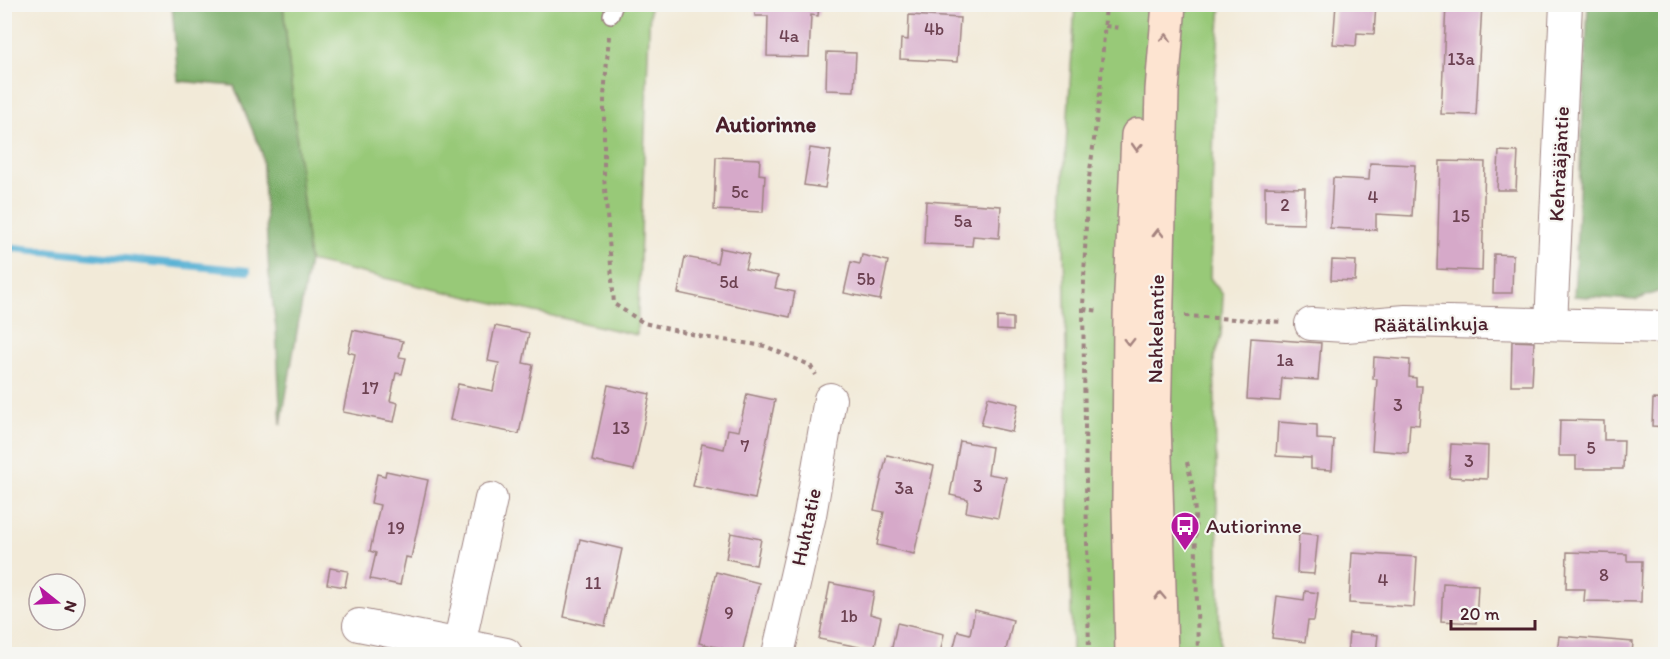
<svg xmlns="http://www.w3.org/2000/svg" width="1670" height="659" font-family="Itim,sans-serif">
<rect width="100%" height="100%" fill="#f6f6f2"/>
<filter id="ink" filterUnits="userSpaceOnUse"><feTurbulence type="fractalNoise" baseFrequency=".0167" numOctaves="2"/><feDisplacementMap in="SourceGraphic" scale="12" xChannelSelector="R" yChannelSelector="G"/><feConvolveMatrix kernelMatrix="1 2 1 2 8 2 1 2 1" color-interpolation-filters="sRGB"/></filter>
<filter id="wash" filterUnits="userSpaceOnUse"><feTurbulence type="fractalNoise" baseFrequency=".008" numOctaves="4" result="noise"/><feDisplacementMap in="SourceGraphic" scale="24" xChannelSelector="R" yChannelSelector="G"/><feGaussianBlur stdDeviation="1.35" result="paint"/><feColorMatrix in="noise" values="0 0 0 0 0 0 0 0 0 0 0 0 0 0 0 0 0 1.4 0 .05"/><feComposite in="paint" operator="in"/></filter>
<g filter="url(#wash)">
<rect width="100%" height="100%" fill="#f2ead8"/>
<g fill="#98c978" stroke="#717452" stroke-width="1.5">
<polygon points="283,5 650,5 637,335 309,261"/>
<polygon points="1075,5 1221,5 1215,84 1210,278 1223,295 1221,336 1214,357 1220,654 1072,654 1063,194"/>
</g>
<g fill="#7aad68" stroke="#62664a" stroke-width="1.5">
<polygon points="172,5 283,5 309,261 281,425 276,328 269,274 262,153 234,86 178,81"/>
<polygon points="1588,5 1665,5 1665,289 1636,300 1574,296"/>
</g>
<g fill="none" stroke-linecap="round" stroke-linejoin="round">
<polyline stroke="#57b1d4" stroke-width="8" points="4,247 247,271"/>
</g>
<g id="blocks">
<g fill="#d6a9c9">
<polygon points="756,4 819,4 818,16 811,15 809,57 767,56 768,16 755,16"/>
<polygon points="1336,4 1376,4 1374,34 1357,33 1356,46 1333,44"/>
<polygon points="1446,4 1482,4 1476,115 1441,114"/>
<polygon points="909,15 960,18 957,62 900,59 901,39 908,40"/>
<polygon points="827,52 856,53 854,91 826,90"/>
<polygon points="810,148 831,151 825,188 804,185"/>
<polygon points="1499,151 1518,152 1516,190 1497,190"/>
<polygon points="716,157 760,159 759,174 765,175 763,212 714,210"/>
<polygon points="1440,161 1485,162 1482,271 1437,269"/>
<polygon points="1370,163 1415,165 1412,216 1376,214 1376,230 1330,228 1333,178 1369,180"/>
<polygon points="1265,187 1305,188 1304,224 1265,223"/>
<polygon points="926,201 1001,206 999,238 973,236 972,246 924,244"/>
<polygon points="720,248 749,254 745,269 778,276 775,288 795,292 790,317 678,293 685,257 717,263"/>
<polygon points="1494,254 1513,255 1512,293 1493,293"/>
<polygon points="862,255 888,261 880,300 844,293 851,262 860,264"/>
<polygon points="1332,260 1356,261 1355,281 1331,280"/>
<polygon points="997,317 1013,318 1013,331 997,330"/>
<polygon points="495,326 529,333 523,363 533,365 519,434 450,420 458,384 493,391 499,363 488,361"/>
<polygon points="353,330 403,341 399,357 406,358 402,374 396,373 390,401 398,403 394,422 343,412 355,354 348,352"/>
<polygon points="1251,338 1321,343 1318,380 1282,378 1280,401 1247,399"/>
<polygon points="1512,341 1534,342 1532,385 1511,385"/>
<polygon points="1374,357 1410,360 1409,377 1416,378 1416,386 1422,386 1419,425 1410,424 1408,453 1372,450 1377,379 1373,379"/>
<polygon points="608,385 650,394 634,470 592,461"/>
<polygon points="747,394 775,400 755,499 693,486 702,444 724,449 728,429 739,431"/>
<polygon points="988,397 1018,404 1012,432 981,425"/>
<polygon points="1653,399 1666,400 1666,427 1652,426"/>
<polygon points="1560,420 1604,421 1604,440 1624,440 1623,469 1576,469 1576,456 1559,456"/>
<polygon points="1278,422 1317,425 1317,439 1334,440 1332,470 1311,469 1311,458 1276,456"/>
<polygon points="960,441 992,447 988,474 1006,477 998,518 966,512 968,499 950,495"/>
<polygon points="1451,444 1488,446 1487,479 1449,477"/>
<polygon points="887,455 934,466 914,554 877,545 884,512 874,510"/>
<polygon points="386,471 428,480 411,558 406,557 400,585 370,579 376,553 370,551 380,505 371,503 377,474 385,476"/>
<polygon points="731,533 761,539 756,565 726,559"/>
<polygon points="1299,533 1318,535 1314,574 1297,573"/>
<polygon points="580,539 622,549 605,626 564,617"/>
<polygon points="1567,552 1627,554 1627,561 1642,561 1641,602 1584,601 1585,589 1566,589"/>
<polygon points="1352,553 1417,557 1414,607 1349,603"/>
<polygon points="330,568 348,571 345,587 327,584"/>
<polygon points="716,572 759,583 742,653 699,643"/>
<polygon points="830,583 874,592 870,614 881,617 874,650 819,639"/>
<polygon points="1443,583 1478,585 1476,623 1441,621"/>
<polygon points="1305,591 1318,593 1314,621 1308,621 1305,642 1272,638 1277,596 1304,600"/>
<polygon points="975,610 1013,620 1005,654 952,654 958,631 970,634"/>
<polygon points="897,623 944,634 940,654 904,654 891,652"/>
<polygon points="1349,633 1378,635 1376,654 1347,654"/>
<polygon points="1559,636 1633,642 1632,654 1557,654"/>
</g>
</g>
</g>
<g filter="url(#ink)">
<use href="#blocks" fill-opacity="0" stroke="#9e8482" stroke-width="1.5"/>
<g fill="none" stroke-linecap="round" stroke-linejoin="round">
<g stroke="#9e8482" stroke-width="18">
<polyline id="service" points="611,15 615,4"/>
</g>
<g stroke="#9e8482" stroke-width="34">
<g id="minor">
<polyline points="1311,324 1346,326 1406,321 1666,327"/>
<polyline points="1551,324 1566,4"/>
<polyline points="359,625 506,654"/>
<polyline points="459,645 491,499"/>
<polyline points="778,654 810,515 830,399"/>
</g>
</g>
<g stroke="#9e8482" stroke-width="36">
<g id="secondary">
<polyline points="1132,654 1129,505 1130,315 1138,135"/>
<polyline points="1161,654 1154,422 1162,90 1169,4"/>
</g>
</g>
<g stroke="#9e8482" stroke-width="4" stroke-dasharray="4.5 4.5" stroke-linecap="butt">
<polyline points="1105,26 1120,28"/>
<polyline points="609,36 604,96 604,176 614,304 644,323 703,337 765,346 810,365 816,375"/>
<polyline points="1083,309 1100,311"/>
<polyline points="1185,316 1283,322"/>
<polyline points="1187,462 1193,488 1195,513 1198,654"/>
<polyline points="1089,654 1083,309 1087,194 1100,93 1106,4"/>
</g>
<use href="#service" stroke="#fff" stroke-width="15"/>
<use href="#minor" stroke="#fff" stroke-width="32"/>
<use href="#secondary" stroke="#fde4d1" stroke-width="33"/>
</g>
<defs><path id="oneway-chevron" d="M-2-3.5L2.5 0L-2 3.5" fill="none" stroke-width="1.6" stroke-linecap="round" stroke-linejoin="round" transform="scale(1.5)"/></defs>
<g stroke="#a4827e">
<use href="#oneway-chevron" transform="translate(1166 38) rotate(-85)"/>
<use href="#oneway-chevron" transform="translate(1137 147) rotate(93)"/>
<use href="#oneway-chevron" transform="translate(1158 233) rotate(-90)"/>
<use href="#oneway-chevron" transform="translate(1129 342) rotate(90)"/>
<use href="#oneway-chevron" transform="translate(1160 596) rotate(-92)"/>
</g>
</g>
<defs>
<g id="bus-pin" transform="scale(1.5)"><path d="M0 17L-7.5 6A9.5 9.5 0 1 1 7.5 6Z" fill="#b5179e" stroke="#f6f6f2"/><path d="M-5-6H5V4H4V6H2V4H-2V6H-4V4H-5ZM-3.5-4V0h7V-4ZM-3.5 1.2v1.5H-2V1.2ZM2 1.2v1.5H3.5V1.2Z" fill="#fff"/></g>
</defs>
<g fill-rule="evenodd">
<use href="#bus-pin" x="1185" y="526"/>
</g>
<g text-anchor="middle" stroke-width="4.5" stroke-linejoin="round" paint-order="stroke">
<g font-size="18" fill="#6d4252">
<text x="934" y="35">4b</text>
<text x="789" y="42">4a</text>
<text x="1461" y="65">13a</text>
<text x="740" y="198">5c</text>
<text x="1373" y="203">4</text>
<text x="1285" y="211">2</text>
<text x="1461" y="222">15</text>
<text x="963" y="227">5a</text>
<text x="866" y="285">5b</text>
<text x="729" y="288">5d</text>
<text x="1285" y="366">1a</text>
<text x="370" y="394">17</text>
<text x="1398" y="411">3</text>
<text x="621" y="434">13</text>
<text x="745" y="452">7</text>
<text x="1591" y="454">5</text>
<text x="1469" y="467">3</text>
<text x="978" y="492">3</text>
<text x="904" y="494">3a</text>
<text x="396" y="534">19</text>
<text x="1604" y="581">8</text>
<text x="1383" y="586">4</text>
<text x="593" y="589">11</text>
<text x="729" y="619">9</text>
<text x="849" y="622">1b</text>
</g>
<g font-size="21" fill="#4a1f2b" stroke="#f6f6f2">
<text transform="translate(1559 164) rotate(-87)" y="7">Kehrääjäntie</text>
<text transform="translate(1431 324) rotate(-1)" y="7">Räätälinkuja</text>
<text transform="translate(1156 329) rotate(-89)" y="7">Nahkelantie</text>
<text transform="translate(806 527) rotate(-78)" y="7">Huhtatie</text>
</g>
<g font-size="21" fill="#4a1f2b" stroke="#f6f6f2" text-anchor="start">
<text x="1206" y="533">Autiorinne</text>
</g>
<g font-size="22" font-weight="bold" fill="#4a1f2b" stroke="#f6f6f2">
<text x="766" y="132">Autiorinne</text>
</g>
</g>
<rect width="1670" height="659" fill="none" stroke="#f6f6f2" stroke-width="24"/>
<g transform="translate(57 602) rotate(108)"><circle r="28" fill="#f6f6f2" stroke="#b1a0a2" stroke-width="1.5"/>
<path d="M0-4.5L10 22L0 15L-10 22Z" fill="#b5179e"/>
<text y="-9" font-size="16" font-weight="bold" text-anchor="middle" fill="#4a1f2b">N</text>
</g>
<path d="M1451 620v9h84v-9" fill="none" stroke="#4a1f2b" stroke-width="3"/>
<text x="1460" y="620" font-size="18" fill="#4a1f2b" stroke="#f6f6f2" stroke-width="4.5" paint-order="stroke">20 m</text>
</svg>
